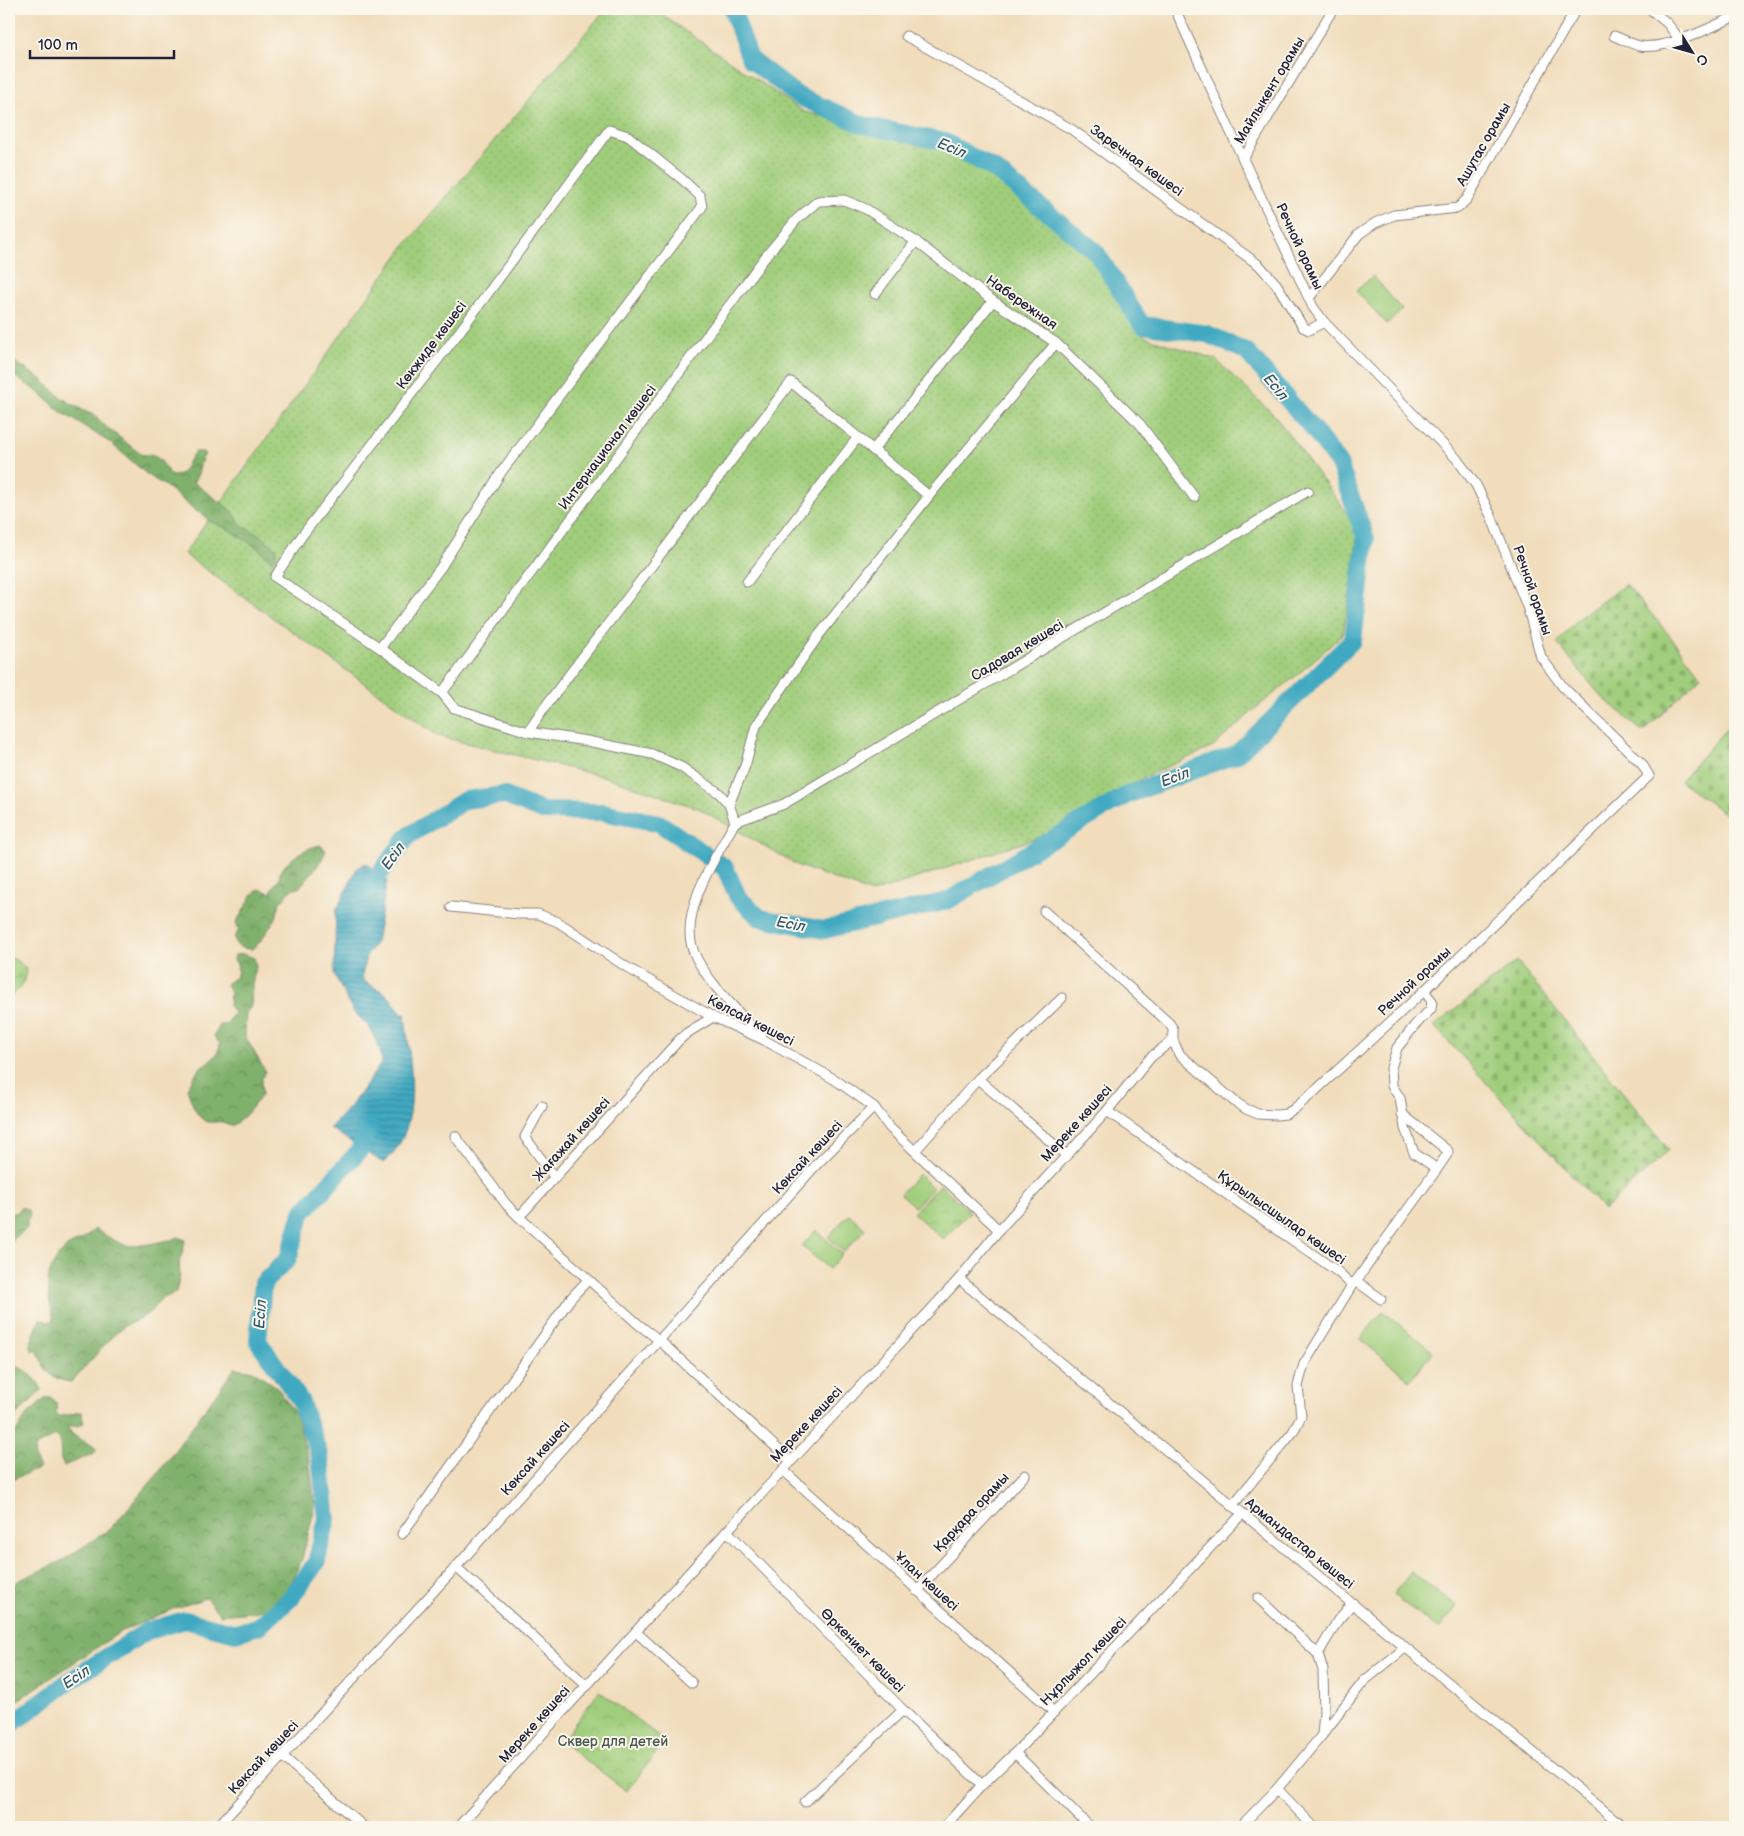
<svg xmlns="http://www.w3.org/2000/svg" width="1744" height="1836" font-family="'Balsamiq Sans',sans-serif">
<defs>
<pattern id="grass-dots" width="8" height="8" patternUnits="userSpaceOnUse" patternTransform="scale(1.25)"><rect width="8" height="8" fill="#a0ce7c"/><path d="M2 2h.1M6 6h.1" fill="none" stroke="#8ab16c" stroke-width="1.8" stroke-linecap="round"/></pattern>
<pattern id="forest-crowns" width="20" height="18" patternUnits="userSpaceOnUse" patternTransform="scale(1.25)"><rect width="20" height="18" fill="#80b16c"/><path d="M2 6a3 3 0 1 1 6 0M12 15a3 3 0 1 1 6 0" fill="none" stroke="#68905a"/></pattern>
<pattern id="wetland-marsh" width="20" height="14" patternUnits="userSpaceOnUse" patternTransform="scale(1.25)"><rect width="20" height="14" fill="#a0ce7c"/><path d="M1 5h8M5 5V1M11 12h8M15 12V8" fill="none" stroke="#8ab16c"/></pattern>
<pattern id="cemetery-stones" width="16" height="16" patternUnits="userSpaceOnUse" patternTransform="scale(1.25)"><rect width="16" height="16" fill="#a0ce7c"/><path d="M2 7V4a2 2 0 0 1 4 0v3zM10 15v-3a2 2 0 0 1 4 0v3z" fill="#8ab16c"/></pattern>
<pattern id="park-crowns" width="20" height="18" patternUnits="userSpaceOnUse" patternTransform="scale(1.25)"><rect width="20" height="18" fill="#a0ce7c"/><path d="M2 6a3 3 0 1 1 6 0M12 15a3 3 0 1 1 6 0" fill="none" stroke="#8ab16c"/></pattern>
<pattern id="water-rules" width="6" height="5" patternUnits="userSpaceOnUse" patternTransform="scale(1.25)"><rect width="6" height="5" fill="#41a9c1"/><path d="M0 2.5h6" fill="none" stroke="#36899e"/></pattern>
</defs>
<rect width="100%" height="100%" fill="#fbf7ec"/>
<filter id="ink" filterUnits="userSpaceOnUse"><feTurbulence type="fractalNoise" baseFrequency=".02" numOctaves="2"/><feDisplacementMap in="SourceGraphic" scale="10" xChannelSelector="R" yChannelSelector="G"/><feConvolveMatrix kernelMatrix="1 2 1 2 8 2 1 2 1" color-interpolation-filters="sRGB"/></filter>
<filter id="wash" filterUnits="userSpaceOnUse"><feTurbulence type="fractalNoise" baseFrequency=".0096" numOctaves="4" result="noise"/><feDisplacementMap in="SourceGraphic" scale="20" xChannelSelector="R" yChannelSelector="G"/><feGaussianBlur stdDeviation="1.12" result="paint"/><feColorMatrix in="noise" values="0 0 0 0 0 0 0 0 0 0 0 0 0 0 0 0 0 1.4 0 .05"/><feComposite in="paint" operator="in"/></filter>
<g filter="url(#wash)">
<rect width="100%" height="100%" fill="#f1ddbc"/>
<polygon fill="url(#grass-dots)" stroke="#61785c" points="606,9 653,9 804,112 975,151 1092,251 1145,337 1215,359 1275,416 1358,528 1352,580 1343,634 1296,676 1256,708 1213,747 1151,774 1037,838 872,893 799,866 700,809 609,778 438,736 184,554 403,248"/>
<g fill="url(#forest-crowns)" stroke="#516a54">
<path d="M 9,356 L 13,361 L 41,379 L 62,398 L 86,412 L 96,416 L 106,427 L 142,455 L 152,454 L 161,461 L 171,476 C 186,477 186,461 195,452 L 203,452 L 205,454 C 198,465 201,473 193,482 L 233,512 L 241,526 L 258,534 L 276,548 L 276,556 L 272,561 L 255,546 L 226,528 L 209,521 L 204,515 L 196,511 L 167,487 L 149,476 L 112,444 L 60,411 L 40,393 L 9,373 Z"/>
<path d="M 320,845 L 326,850 C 321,865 308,876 299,888 L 293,888 L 280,902 L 276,918 L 260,942 L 252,949 L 242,948 L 236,944 L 234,938 L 239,930 L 236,923 L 253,894 L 259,889 L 271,893 C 272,886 276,884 279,879 C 280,876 279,874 281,871 C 290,858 305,848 320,845 Z"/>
<path d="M 243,954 L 254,958 L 256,967 L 252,984 L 251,1006 L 246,1013 L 245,1036 L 265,1071 L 261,1081 L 262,1094 C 253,1106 245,1119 231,1126 C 220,1119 219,1123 208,1122 C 196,1120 190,1097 187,1088 C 192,1082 195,1073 200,1068 C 210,1059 217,1060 220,1044 L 214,1036 L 220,1025 L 227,1024 L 234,1012 L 229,1006 L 230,992 L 226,984 L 237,976 L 238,966 L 234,959 L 235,955 Z"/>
<polygon points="22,1207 28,1210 30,1215 27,1222 27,1228 9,1242 9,1213 16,1213"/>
<path d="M 95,1229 C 125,1247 125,1249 159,1242 C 167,1240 172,1241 178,1237 L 185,1240 L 183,1251 L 179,1262 L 180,1275 L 176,1292 L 160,1300 L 150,1312 L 140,1319 L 124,1326 L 113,1336 L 71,1382 C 48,1379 44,1369 37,1349 L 32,1351 L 30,1345 L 40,1319 L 49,1322 L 54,1320 C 47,1292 42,1270 66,1248 C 70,1244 78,1242 83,1239 C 88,1236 91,1232 95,1229 Z"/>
<path d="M 9,1363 C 23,1368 36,1376 42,1390 L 9,1423 Z"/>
<polygon points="235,1368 254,1371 277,1387 296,1415 309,1460 315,1506 302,1559 281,1607 252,1612 220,1615 206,1598 173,1609 120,1632 9,1706 9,1589 18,1581 65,1559 110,1529 157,1475"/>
<path d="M 46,1398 L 52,1398 C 59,1404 55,1408 57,1416 C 65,1417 72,1413 81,1412 L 84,1423 L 78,1426 L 68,1426 L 68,1428 C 78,1443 87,1439 97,1450 C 92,1456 73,1461 64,1466 L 61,1460 L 60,1439 L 56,1436 C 38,1444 27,1446 40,1468 L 14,1479 L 9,1485 L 9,1440 L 15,1434 L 27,1415 Z"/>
</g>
<path fill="url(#wetland-marsh)" stroke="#61785c" d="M 9,957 L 16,960 L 26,969 C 25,981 21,991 9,996 Z"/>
<g fill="url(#cemetery-stones)" stroke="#61785c">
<polygon points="1626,584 1665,630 1701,676 1643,732 1601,696 1557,643 1578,619"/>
<polygon points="1735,719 1735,821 1680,781"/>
<polygon points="1517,961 1669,1150 1604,1210 1434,1026"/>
</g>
<g fill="url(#park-crowns)" stroke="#61785c">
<polygon points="940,1184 970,1212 943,1239 913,1213"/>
<polygon points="599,1691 665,1741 627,1791 561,1742"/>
</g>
<g fill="#a0ce7c" stroke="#61785c">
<polygon points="1373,276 1402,310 1387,324 1356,291"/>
<polygon points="919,1174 933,1188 915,1207 900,1194"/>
<polygon points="849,1214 865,1229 844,1252 828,1237"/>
<polygon points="816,1230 842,1254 829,1269 802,1246"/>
<polygon points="1383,1311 1433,1352 1410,1380 1360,1339"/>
<polygon points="1411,1572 1457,1606 1439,1629 1393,1595"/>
</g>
<path fill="url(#water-rules)" stroke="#32667e" d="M 366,863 L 387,880 L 376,942 L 366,956 L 362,977 C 366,986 377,987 385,993 C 392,999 397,1008 403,1015 L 405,1013 C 409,1061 426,1128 383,1163 L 330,1128 L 352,1104 L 382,1062 L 380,1050 L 370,1028 L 353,1011 L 334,974 L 336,911 L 357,868 Z"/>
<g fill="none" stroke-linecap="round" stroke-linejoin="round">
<g stroke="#41a9c1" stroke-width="18">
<polyline points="366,892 408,836 465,800 503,795 542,811 602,812 659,823 725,868 738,897 760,918 824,930 947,901 1127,795 1237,754 1353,640 1366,539 1339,464 1313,429 1246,351 1207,334 1142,325 1096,252 994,169 945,142 863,125 798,96 750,59 732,9"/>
<polyline points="9,1726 68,1682 147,1631 185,1620 236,1633 259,1626 290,1599 316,1563 327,1519 320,1457 300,1400 258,1341 263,1283 288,1259 302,1213 359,1151 369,1127"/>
</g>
</g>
</g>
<g filter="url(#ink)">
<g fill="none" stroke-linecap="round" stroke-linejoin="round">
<g stroke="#8a807c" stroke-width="11">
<g id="minor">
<polyline points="1650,9 1667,23 1680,40"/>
<polyline points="906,36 1071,129 1259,265 1277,285 1303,327 1309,330 1324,322"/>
<path d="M 1614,36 C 1622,39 1631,44 1640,46 C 1666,50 1711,28 1735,16"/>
<polyline points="1243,159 1333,9"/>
<polyline points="875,294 916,241"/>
<polyline points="1309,298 1359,234 1375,223 1394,215 1458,208 1467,199 1576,9"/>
<polyline points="873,450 993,301"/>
<polyline points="747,582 858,437"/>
<path d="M 380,648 L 441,567 L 502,471 L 702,207 L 700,196 L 683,180 L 628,136 L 609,130 L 457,335 L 301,537 L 275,577 L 380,648 L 442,693 L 454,708 L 528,732 L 587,741 L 652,754 L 681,767 L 719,793 L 729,804 L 735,822 C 717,856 679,910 693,950 C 703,979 743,1016 764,1040"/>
<polyline points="442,693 766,256 797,219 818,201 844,200 866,209 918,243 993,301 1056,343 1140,424 1194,497"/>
<polyline points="528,732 547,704 791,382 929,496"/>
<polyline points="729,804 745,766 756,726 819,635 929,496 1056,343"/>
<polyline points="735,822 784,804 1308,491"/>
<polyline points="451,907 519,914 538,914 558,922 628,968 669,992 713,1017 764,1040 834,1079 874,1107 890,1128 999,1230"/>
<polyline points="1044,911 1169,1023 1173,1029 1173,1040 1179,1054 1234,1101 1246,1109 1258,1114 1276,1115 1286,1114 1294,1109 1315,1091 1424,991 1649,776 1642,764 1563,687 1541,657 1528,609 1491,516 1476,485 1456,458 1324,322 1313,307 1243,159 1175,9"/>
<polyline points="713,1017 687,1033 679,1040 519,1217 638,1324 659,1340 791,1461"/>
<polyline points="978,1079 1066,1155"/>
<polyline points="542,1106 525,1137 555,1178"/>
<polyline points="1107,1111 1298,1244 1338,1272 1352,1285"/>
<polyline points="1402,1114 1448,1151 1448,1153 1437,1169"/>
<polyline points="455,1136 506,1204 519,1217"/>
<polyline points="915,1151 978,1079 1062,998"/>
<path d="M 959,1279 C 1180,1463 1402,1644 1624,1827"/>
<polyline points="1356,1281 1381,1299"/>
<polyline points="783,1470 1054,1712"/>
<polyline points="1232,1506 1293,1432 1301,1416 1298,1386 1304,1364 1352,1285 1356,1281 1437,1169 1414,1153 1405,1128 1400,1098 1392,1086 1391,1068 1397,1048 1416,1024 1431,1009 1432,1001 1424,991"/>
<polyline points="727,1531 903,1710 982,1785"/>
<polyline points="402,1534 571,1298 588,1280"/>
<polyline points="456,1567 587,1686"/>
<polyline points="917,1591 1025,1475"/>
<polyline points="636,1632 692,1683"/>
<polyline points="1318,1654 1338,1620 1353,1603"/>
<polyline points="1322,1735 1364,1681 1405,1648"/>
<polyline points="1015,1753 1090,1827"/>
<polyline points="282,1756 364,1827"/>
<polyline points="1277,1789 1314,1827"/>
<polyline points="805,1802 903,1710"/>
<polyline points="217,1827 456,1567 817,1164 874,1107"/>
<polyline points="458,1827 727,1531 959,1279 999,1230 1107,1111 1151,1057 1173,1040"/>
<polyline points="944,1827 982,1785 1015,1753 1242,1514"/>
<polyline points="1240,1827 1277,1789 1322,1735 1324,1713 1323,1670 1318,1654 1258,1598"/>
</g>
</g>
<use href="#minor" stroke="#fff" stroke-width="9"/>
</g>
</g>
<g text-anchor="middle" stroke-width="4" stroke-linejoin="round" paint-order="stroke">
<g font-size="14" fill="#22223b" stroke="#fbf7ec">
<text transform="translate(1269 90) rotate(-59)" y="5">Майлыкент орамы</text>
<text transform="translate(1483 144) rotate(-60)" y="5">Ашутас орамы</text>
<text transform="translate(1137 160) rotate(36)" y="5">Заречная көшесі</text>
<text transform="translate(1300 246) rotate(65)" y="5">Речной орамы</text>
<text transform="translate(1022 302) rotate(35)" y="5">Набережная</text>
<text transform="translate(431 345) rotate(-53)" y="5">Көкжиде көшесі</text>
<text transform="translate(607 447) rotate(-53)" y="5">Интернационал көшесі</text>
<text transform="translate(1533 590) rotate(71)" y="5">Речной орамы</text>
<text transform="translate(1017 650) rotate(-31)" y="5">Садовая көшесі</text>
<text transform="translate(1414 981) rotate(-43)" y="5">Речной орамы</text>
<text transform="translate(751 1020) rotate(27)" y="5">Көлсай көшесі</text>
<text transform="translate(1076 1123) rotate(-48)" y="5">Мереке көшесі</text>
<text transform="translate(571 1139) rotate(-48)" y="5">Жағажай көшесі</text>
<text transform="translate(807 1157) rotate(-47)" y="5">Көксай көшесі</text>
<text transform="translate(1282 1217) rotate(35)" y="5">Құрылысшылар көшесі</text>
<text transform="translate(806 1424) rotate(-47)" y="5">Мереке көшесі</text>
<text transform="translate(535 1458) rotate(-48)" y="5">Көксай көшесі</text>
<text transform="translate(971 1512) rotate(-47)" y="5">Қарқара орамы</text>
<text transform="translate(1300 1543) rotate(39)" y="5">Армандастар көшесі</text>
<text transform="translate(927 1581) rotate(42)" y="5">Ұлан көшесі</text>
<text transform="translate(863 1650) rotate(45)" y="5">Өркениет көшесі</text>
<text transform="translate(1083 1661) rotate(-46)" y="5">Нұрлыжол көшесі</text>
<text transform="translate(534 1724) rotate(-48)" y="5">Мереке көшесі</text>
<text transform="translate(263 1757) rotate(-47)" y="5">Көксай көшесі</text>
</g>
<g font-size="14" fill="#48564e" stroke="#fbf7ec">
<text x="613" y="1746">Сквер для детей</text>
</g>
<g font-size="15" font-style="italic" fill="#2e5871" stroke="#fbf7ec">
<text transform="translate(952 148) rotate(23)" y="5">Есіл</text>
<text transform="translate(1276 387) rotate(51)" y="5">Есіл</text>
<text transform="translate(1175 777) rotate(-20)" y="5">Есіл</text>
<text transform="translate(393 856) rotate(-54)" y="5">Есіл</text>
<text transform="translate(791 924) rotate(11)" y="5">Есіл</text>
<text transform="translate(260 1314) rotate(-86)" y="5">Есіл</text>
<text transform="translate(76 1677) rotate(-34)" y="5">Есіл</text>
</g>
</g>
<rect width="1744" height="1836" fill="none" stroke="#fbf7ec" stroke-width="30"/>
<g transform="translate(1692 52) rotate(127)" stroke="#fbf7ec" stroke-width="4" paint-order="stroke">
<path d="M0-4L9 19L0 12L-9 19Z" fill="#22223b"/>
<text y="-8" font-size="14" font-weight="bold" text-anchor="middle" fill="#22223b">С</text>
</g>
<path d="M30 50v8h144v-8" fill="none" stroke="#22223b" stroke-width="2.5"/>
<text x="38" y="50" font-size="15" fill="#22223b" stroke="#fbf7ec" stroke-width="4" paint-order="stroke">100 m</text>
</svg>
